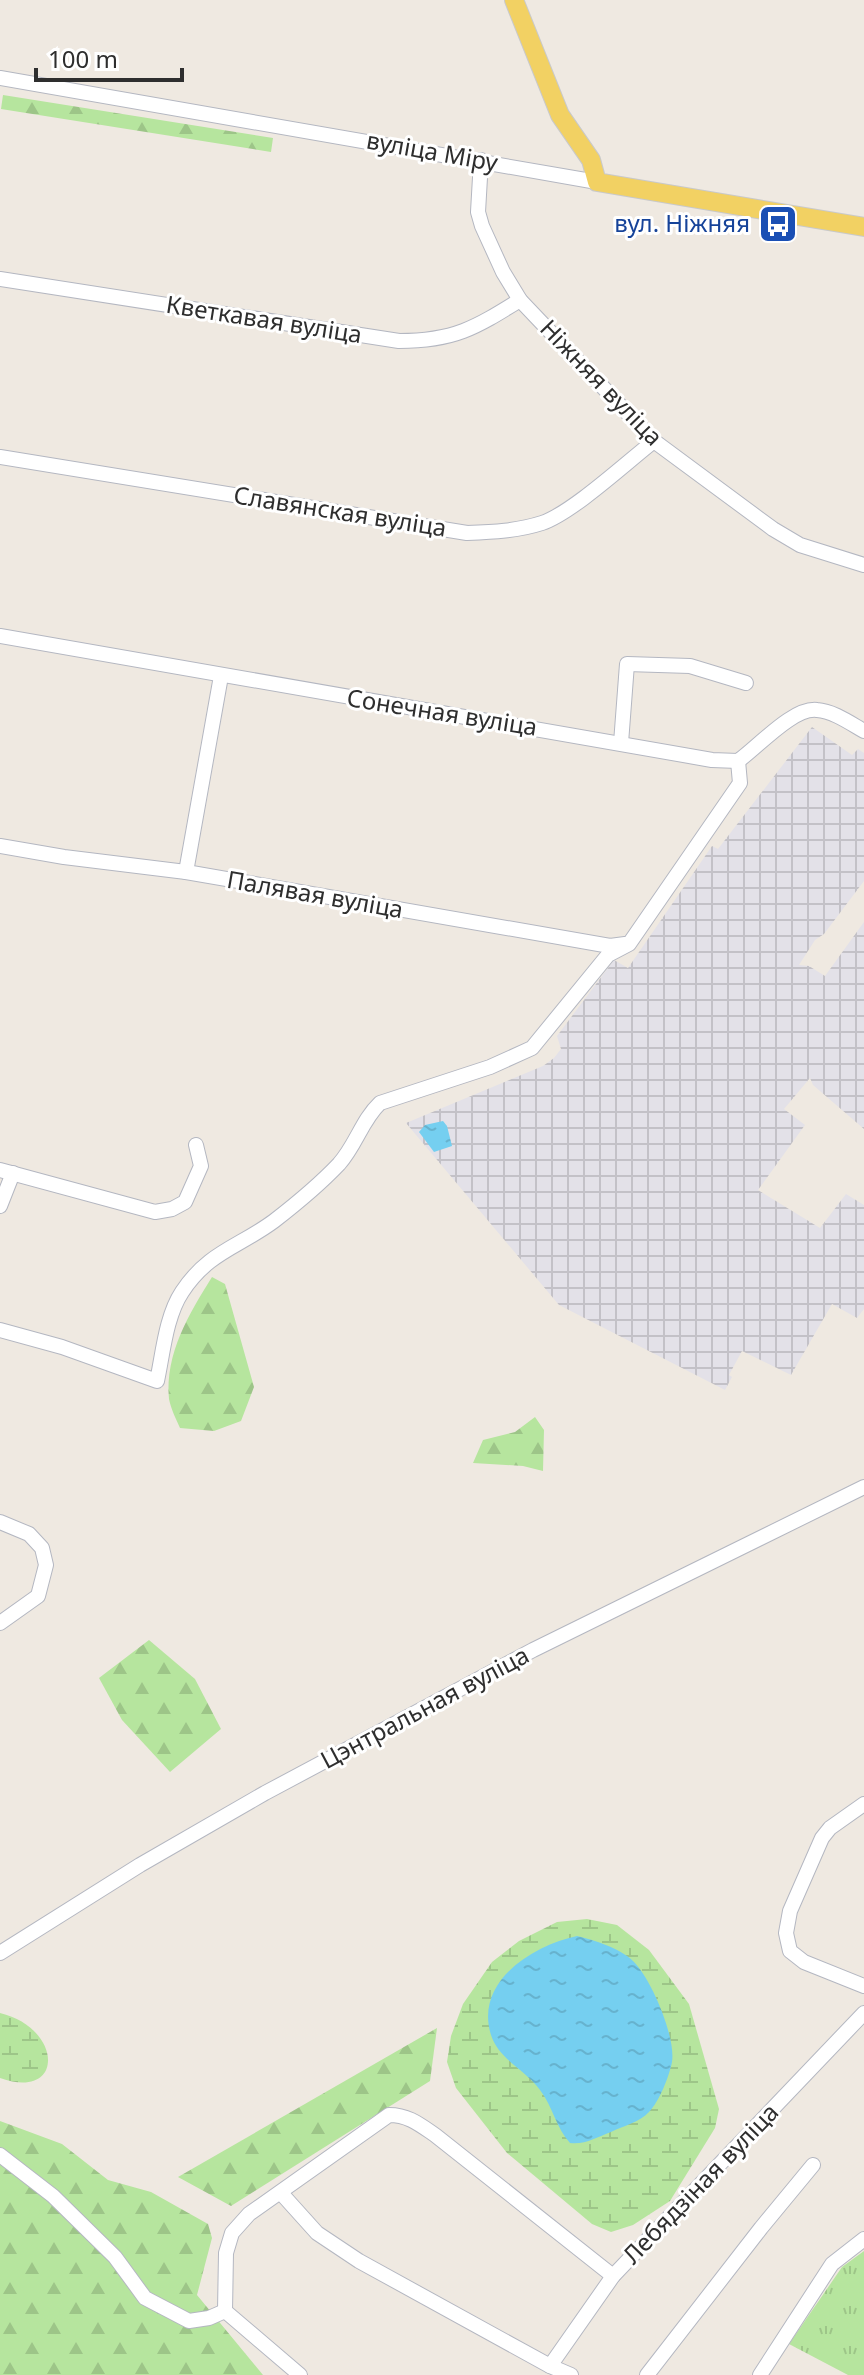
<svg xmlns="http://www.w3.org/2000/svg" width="864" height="2375" font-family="'Noto Sans',sans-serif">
<defs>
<pattern id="industrial-grid" width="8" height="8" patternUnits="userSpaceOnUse" patternTransform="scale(2)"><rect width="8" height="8" fill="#e3e1e8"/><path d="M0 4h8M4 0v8" fill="none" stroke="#c3c1c7"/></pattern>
<pattern id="grass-tufts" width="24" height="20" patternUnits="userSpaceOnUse" patternTransform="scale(2)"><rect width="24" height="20" fill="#b6e59e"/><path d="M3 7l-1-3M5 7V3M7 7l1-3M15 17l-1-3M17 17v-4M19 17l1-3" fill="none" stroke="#9dc588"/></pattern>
<pattern id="forest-firs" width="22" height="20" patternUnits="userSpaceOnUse" patternTransform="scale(2)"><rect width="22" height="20" fill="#b6e59e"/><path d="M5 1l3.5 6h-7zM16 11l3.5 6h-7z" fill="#9dc588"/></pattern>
<pattern id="wetland-marsh" width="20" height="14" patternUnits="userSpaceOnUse" patternTransform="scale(2)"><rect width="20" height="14" fill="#b6e59e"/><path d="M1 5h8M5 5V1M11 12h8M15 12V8" fill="none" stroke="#9dc588"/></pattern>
<pattern id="water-ripples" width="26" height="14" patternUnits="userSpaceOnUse" patternTransform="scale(2)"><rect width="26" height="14" fill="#75cff0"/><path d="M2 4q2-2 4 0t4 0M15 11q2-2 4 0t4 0" fill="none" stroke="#66b2ce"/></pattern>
</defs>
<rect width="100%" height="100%" fill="#efe9e1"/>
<polygon fill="url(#industrial-grid)" points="812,727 852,755 858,749 864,753 864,881 824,934 815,940 799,965 809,966 825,976 864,922 864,1129 813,1085 810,1078 784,1109 805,1125 758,1190 820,1228 846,1194 864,1205 864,1309 857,1318 832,1304 791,1375 742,1351 729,1375 732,1377 725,1390 559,1305 406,1123 543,1066 554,1058 561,1049 557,1036 614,960 628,968 712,846 718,849"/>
<polygon fill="url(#grass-tufts)" points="864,2251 864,2375 848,2375 789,2344 842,2267"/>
<g fill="url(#forest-firs)">
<polygon points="3,95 273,138 271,152 1,109"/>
<path d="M 212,1277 L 225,1284 L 254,1387 L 241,1421 L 214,1431 L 180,1428 C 176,1419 171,1409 169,1399 C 165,1353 189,1314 212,1277 Z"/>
<polygon points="535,1417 544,1430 543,1471 523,1466 473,1463 483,1440 515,1432"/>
<polygon points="149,1640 195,1679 221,1729 170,1772 122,1720 99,1678"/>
<polygon points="437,2028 430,2081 231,2206 178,2177"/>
<polygon points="0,2121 62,2144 108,2180 151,2192 208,2224 212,2238 197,2295 263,2375 0,2375"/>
</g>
<g fill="url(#wetland-marsh)">
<polygon points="587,1919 617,1925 649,1950 689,2004 719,2109 715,2128 670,2201 633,2225 611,2232 592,2224 507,2153 456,2088 447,2062 451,2036 463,2004 492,1962 519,1941 557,1922"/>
<path d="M 0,2013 C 63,2028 65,2101 0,2078 Z"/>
</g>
<g fill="url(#water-ripples)">
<polygon points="443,1121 447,1126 452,1146 434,1152 419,1132 425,1125"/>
<path d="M 577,1936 C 594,1940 620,1948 633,1961 C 651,1978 676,2037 672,2062 C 669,2077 659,2102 649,2112 C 640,2122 623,2126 611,2132 C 597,2137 585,2145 570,2143 C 556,2128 553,2107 540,2090 C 526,2070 499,2060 491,2035 C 474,1981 534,1945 577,1936 Z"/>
</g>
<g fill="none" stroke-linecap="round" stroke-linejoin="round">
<g stroke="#b4b7c1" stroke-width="16">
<g id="minor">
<polyline points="0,78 597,182"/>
<polyline points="481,160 478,212 482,226 503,272 520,300 654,441 773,529 800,545 864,565"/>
<path d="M 0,279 L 399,341 C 454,341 475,328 520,300"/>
<path d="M 0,457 L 467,533 C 493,532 517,531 542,523 C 572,513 627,462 654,441"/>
<path d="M 0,636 L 712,760 L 738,761 C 758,747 793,707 817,710 C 833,711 850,723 864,731"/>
<polyline points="621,743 627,664 690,666 746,683"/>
<polyline points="0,846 64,857 186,872 610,946 625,944"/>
<polyline points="186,872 221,676"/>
<polyline points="0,1170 155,1212 172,1209 185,1202 201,1166 196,1145"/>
<polyline points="0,1206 13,1173"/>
<path d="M 0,1330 L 62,1347 L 157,1381 C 163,1353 166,1316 182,1292 C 208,1252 239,1247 274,1221 C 296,1204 320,1184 339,1164 C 356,1145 362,1120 380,1103 L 490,1067 L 532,1048 L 608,955 L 629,944 L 740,783 L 738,761"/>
<polyline points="0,1522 29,1534 42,1548 46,1565 38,1596 0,1623"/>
<polyline points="864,1804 830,1828 822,1838 790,1911 786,1933 790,1951 804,1962 864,1986"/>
<polyline points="0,1953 140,1865 265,1793 533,1650 864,1487"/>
<polyline points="0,2155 53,2196 115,2257 145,2298 189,2321 209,2318 225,2311"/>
<polyline points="281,2193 317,2233 359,2261 550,2366 571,2375"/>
<polyline points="550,2366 613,2276 864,2013"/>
<path d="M 300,2375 L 225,2311 L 226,2253 L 232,2233 L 249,2214 L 389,2115 C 408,2115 419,2124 435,2135 L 613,2276"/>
<polyline points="647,2375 761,2228 813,2165"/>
<polyline points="760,2375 832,2264 864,2239"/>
</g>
</g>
<g stroke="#c9c9c9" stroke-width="20">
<polyline id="major" points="514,0 560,115 591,160 597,182 864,227"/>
</g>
<use href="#minor" stroke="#fff" stroke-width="14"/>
<use href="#major" stroke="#f2d163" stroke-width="18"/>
</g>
<defs>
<g id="bus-square" transform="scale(2)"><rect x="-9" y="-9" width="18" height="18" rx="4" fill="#1a4fb4" stroke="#fff"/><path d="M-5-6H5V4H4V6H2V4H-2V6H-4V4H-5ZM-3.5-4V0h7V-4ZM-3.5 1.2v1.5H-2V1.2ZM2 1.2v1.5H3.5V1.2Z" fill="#fff"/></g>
</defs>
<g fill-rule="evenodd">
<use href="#bus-square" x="778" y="224"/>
</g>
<g text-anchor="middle" stroke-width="6" stroke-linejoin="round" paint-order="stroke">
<g font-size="24" fill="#2e2e2e" stroke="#fff">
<text transform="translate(432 152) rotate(10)" y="8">вуліца Міру</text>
<text transform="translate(264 320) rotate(9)" y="8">Кветкавая вуліца</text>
<text transform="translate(601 383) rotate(46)" y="8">Ніжняя вуліца</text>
<text transform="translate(340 512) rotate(9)" y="8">Славянская вуліца</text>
<text transform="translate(442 713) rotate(9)" y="8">Сонечная вуліца</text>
<text transform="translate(315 895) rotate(10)" y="8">Палявая вуліца</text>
<text transform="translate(425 1708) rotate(-28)" y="8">Цэнтральная вуліца</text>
<text transform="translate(701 2184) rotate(-46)" y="8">Лебядзіная вуліца</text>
</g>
<g font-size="24" fill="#164399" stroke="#fff" text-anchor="end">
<text x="750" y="232">вул. Ніжняя</text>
</g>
</g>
<path d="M36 68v12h146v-12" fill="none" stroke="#2e2e2e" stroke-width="4"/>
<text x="48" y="68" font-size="24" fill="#2e2e2e" stroke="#ffffff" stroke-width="6" paint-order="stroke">100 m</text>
</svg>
